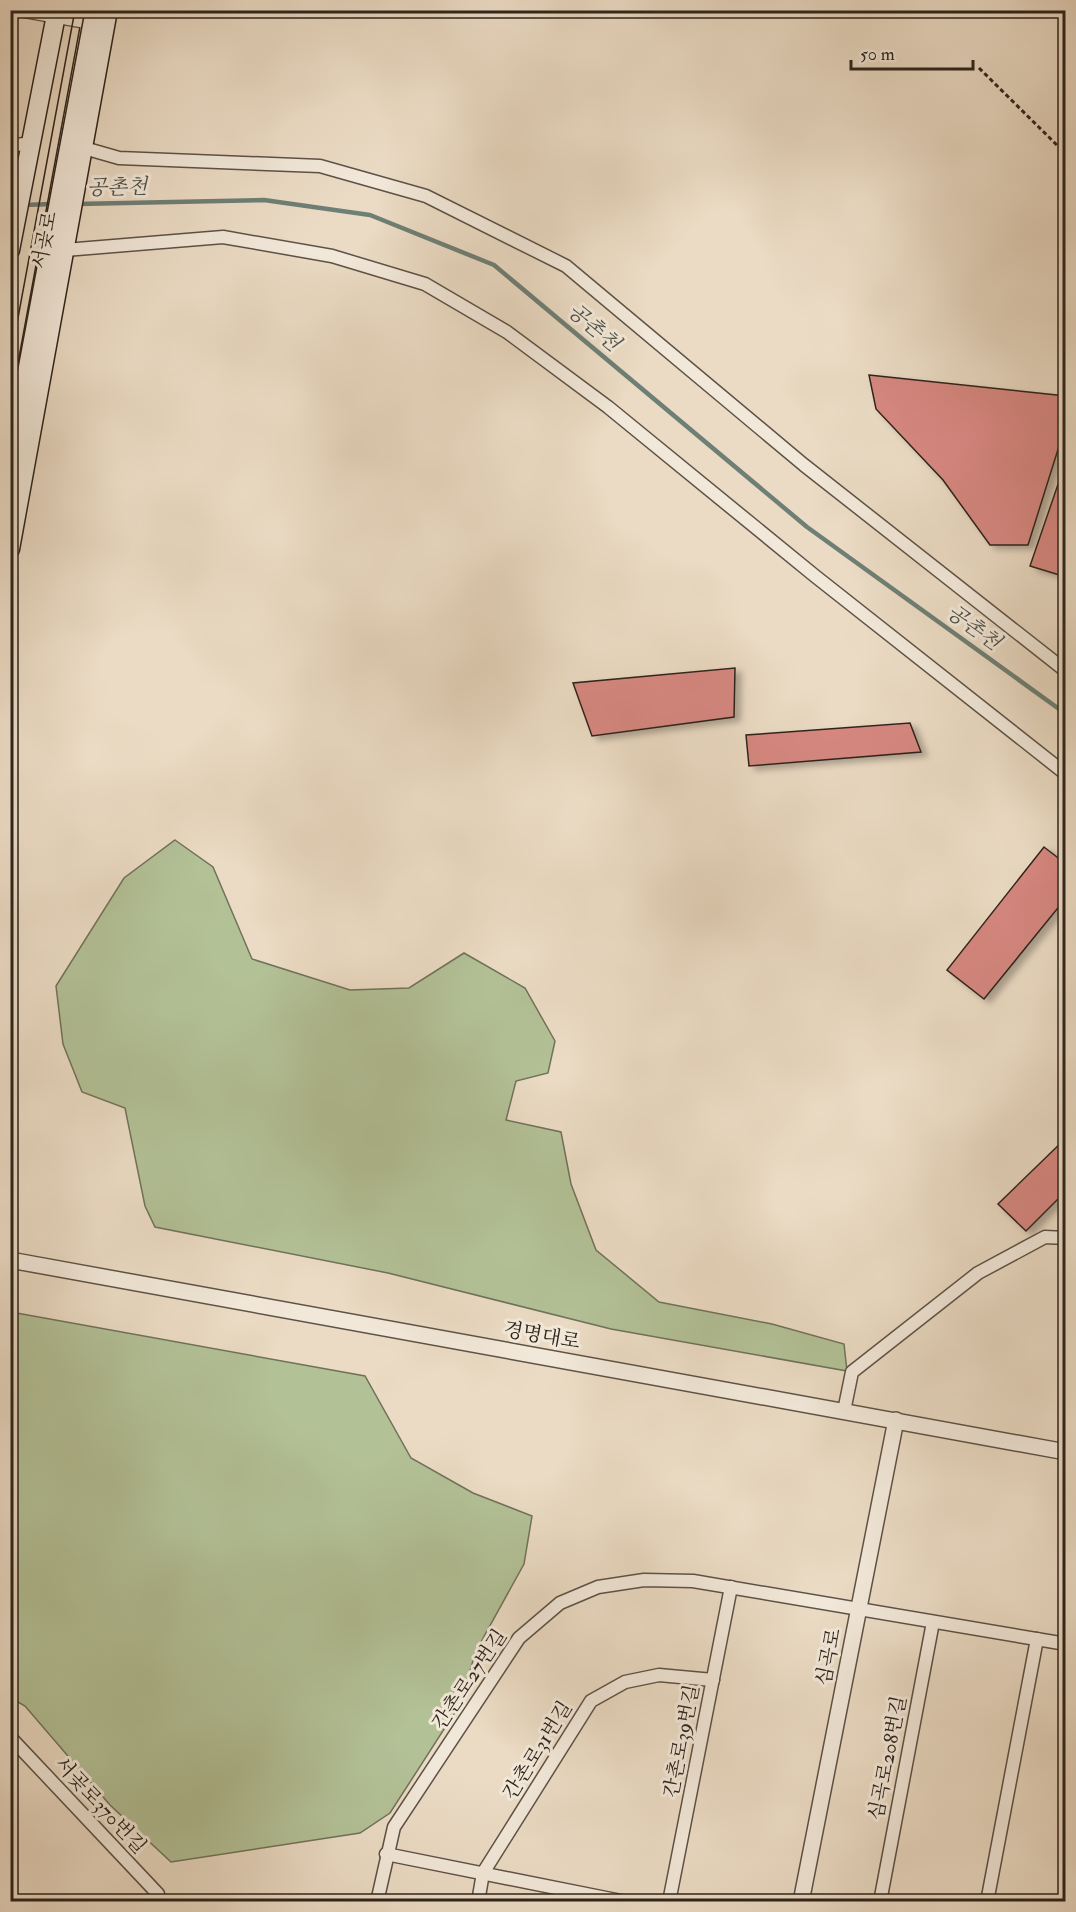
<svg xmlns="http://www.w3.org/2000/svg" width="1076" height="1912" font-family="'IM FELL Double Pica','Noto Serif KR',serif">
<defs>
<filter id="shadow"><feDropShadow dx="6" dy="4" stdDeviation="3" flood-color="#0004"/></filter>
</defs>
<rect width="100%" height="100%" fill="#ebdbc4"/>
<filter id="stains"><feTurbulence type="fractalNoise" baseFrequency=".00333" numOctaves="4"/><feColorMatrix values="0 0 0 0 .2 0 0 0 0 .09 0 0 0 0 .02 0 0 0 .5 -.17"/></filter>
<radialGradient id="worn" r=".72"><stop offset=".6" stop-color="#630" stop-opacity="0"/><stop offset="1" stop-color="#630" stop-opacity=".3"/></radialGradient>
<g fill="#b3c197" stroke="#70725a" stroke-width="1.5">
<polygon points="175,840 213,867 252,959 350,990 409,988 464,953 525,988 555,1041 548,1073 516,1081 506,1120 561,1132 571,1184 596,1250 659,1302 772,1324 844,1344 847,1371 611,1329 388,1273 155,1227 145,1206 125,1108 82,1092 63,1044 56,986 124,878"/>
<polygon points="11,1312 365,1376 411,1458 473,1493 532,1516 524,1564 476,1651 459,1706 390,1813 360,1833 171,1862 110,1805 25,1706 11,1698"/>
</g>
<g fill="none" stroke-linecap="round" stroke-linejoin="round">
<g stroke="#6e7f75" stroke-width="4.5">
<polyline points="77,204 264,200 370,215 494,265 807,527 1066,714"/>
<polyline points="23,205 53,204"/>
</g>
</g>
<g fill="#d78881" stroke="#2e241c" stroke-width="1.5" filter="url(#shadow)">
<polygon points="869,375 1066,396 1066,424 1028,545 990,545 943,480 876,409"/>
<polygon points="1066,461 1066,577 1030,566"/>
<polygon points="735,668 734,717 592,736 573,683"/>
<polygon points="910,723 921,752 749,766 746,735"/>
<polygon points="1044,847 1066,864 1066,898 984,999 947,970"/>
<polygon points="1066,1138 1066,1191 1026,1231 998,1204"/>
</g>
<g fill="none" stroke-linecap="round" stroke-linejoin="round">
<g stroke="#5d5246" stroke-width="15">
<g id="minor">
<polyline points="10,146 31,143"/>
<polyline points="84,148 119,158 320,166 426,196 566,266 804,465 1066,671"/>
<polyline points="65,250 223,237 332,256 425,284 507,332 608,407 815,576 1066,774"/>
<polyline points="844,1411 852,1372 978,1273 1045,1237 1066,1238"/>
<polyline points="10,1737 158,1894 157,1902"/>
<polyline points="386,1854 626,1902"/>
<polyline points="377,1902 394,1827 519,1638 560,1603 598,1587 644,1580 693,1581 1066,1644"/>
<polyline points="478,1902 483,1873 591,1701 625,1682 659,1675 713,1680"/>
<polyline points="669,1902 731,1587"/>
<polyline points="880,1902 933,1622"/>
<polyline points="987,1902 1037,1639"/>
</g>
</g>
<g stroke="#5d5246" stroke-width="18">
<g id="tertiary">
<polyline points="27,10 100,23"/>
<polyline points="10,1260 1066,1452"/>
<polyline points="801,1902 896,1420"/>
</g>
</g>
<g stroke="#2e241c" stroke-width="21">
<g id="secondary">
<polyline points="10,250 57,10"/>
<polyline points="10,460 93,10"/>
<polyline points="10,549 108,10"/>
</g>
</g>
<polyline stroke="#2e241c" stroke-width="3" stroke-dasharray="4.5 3" stroke-linecap="butt" points="979,68 1066,154"/>
<use href="#minor" stroke="#f2e8d9" stroke-width="12"/>
<use href="#tertiary" stroke="#f2e8d9" stroke-width="15"/>
<use href="#secondary" stroke="#f2e8d9" stroke-width="18"/>
<g stroke="#2e241c" stroke-width="1.5">
<polyline points="10,361 75,10"/>
<polyline points="10,410 85,10"/>
</g>
</g>
<g text-anchor="middle" stroke-width="6" stroke-linejoin="round" paint-order="stroke">
<g font-size="20" fill="#2e241c" stroke="#f2e8d9">
<text transform="translate(44 240) rotate(-79)" y="7">서곶로</text>
<text transform="translate(542 1335) rotate(10)" y="7">경명대로</text>
<text transform="translate(828 1657) rotate(-79)" y="7">심곡로</text>
<text transform="translate(469 1679) rotate(-56)" y="7">간촌로27번길</text>
<text transform="translate(681 1741) rotate(-79)" y="7">간촌로39번길</text>
<text transform="translate(537 1750) rotate(-58)" y="7">간촌로31번길</text>
<text transform="translate(887 1758) rotate(-79)" y="7">심곡로208번길</text>
<text transform="translate(101 1805) rotate(47)" y="7">서곶로370번길</text>
</g>
<g font-size="21" font-style="italic" fill="#4e5149" stroke="#f2e8d9">
<text transform="translate(117 187) rotate(-1)" y="7">공촌천</text>
<text transform="translate(594 327) rotate(40)" y="7">공촌천</text>
<text transform="translate(974 627) rotate(36)" y="7">공촌천</text>
</g>
</g>
<rect width="1076" height="1912" fill="none" stroke="#ebdbc4" stroke-width="36"/>
<rect x="12" y="12" width="1052" height="1888" fill="none" stroke="#2e241c" stroke-width="3"/>
<rect x="18" y="18" width="1040" height="1876" fill="none" stroke="#2e241c" stroke-width="1.5"/>
<path d="M851 60v9h122v-9" fill="none" stroke="#2e241c" stroke-width="3"/>
<text x="860" y="60" font-size="18" fill="#2e241c" stroke="#f2e8d9" stroke-width="4.5" paint-order="stroke">50 m</text>
<rect width="100%" height="100%" filter="url(#stains)"/>
<rect width="100%" height="100%" fill="url(#worn)"/>
</svg>
